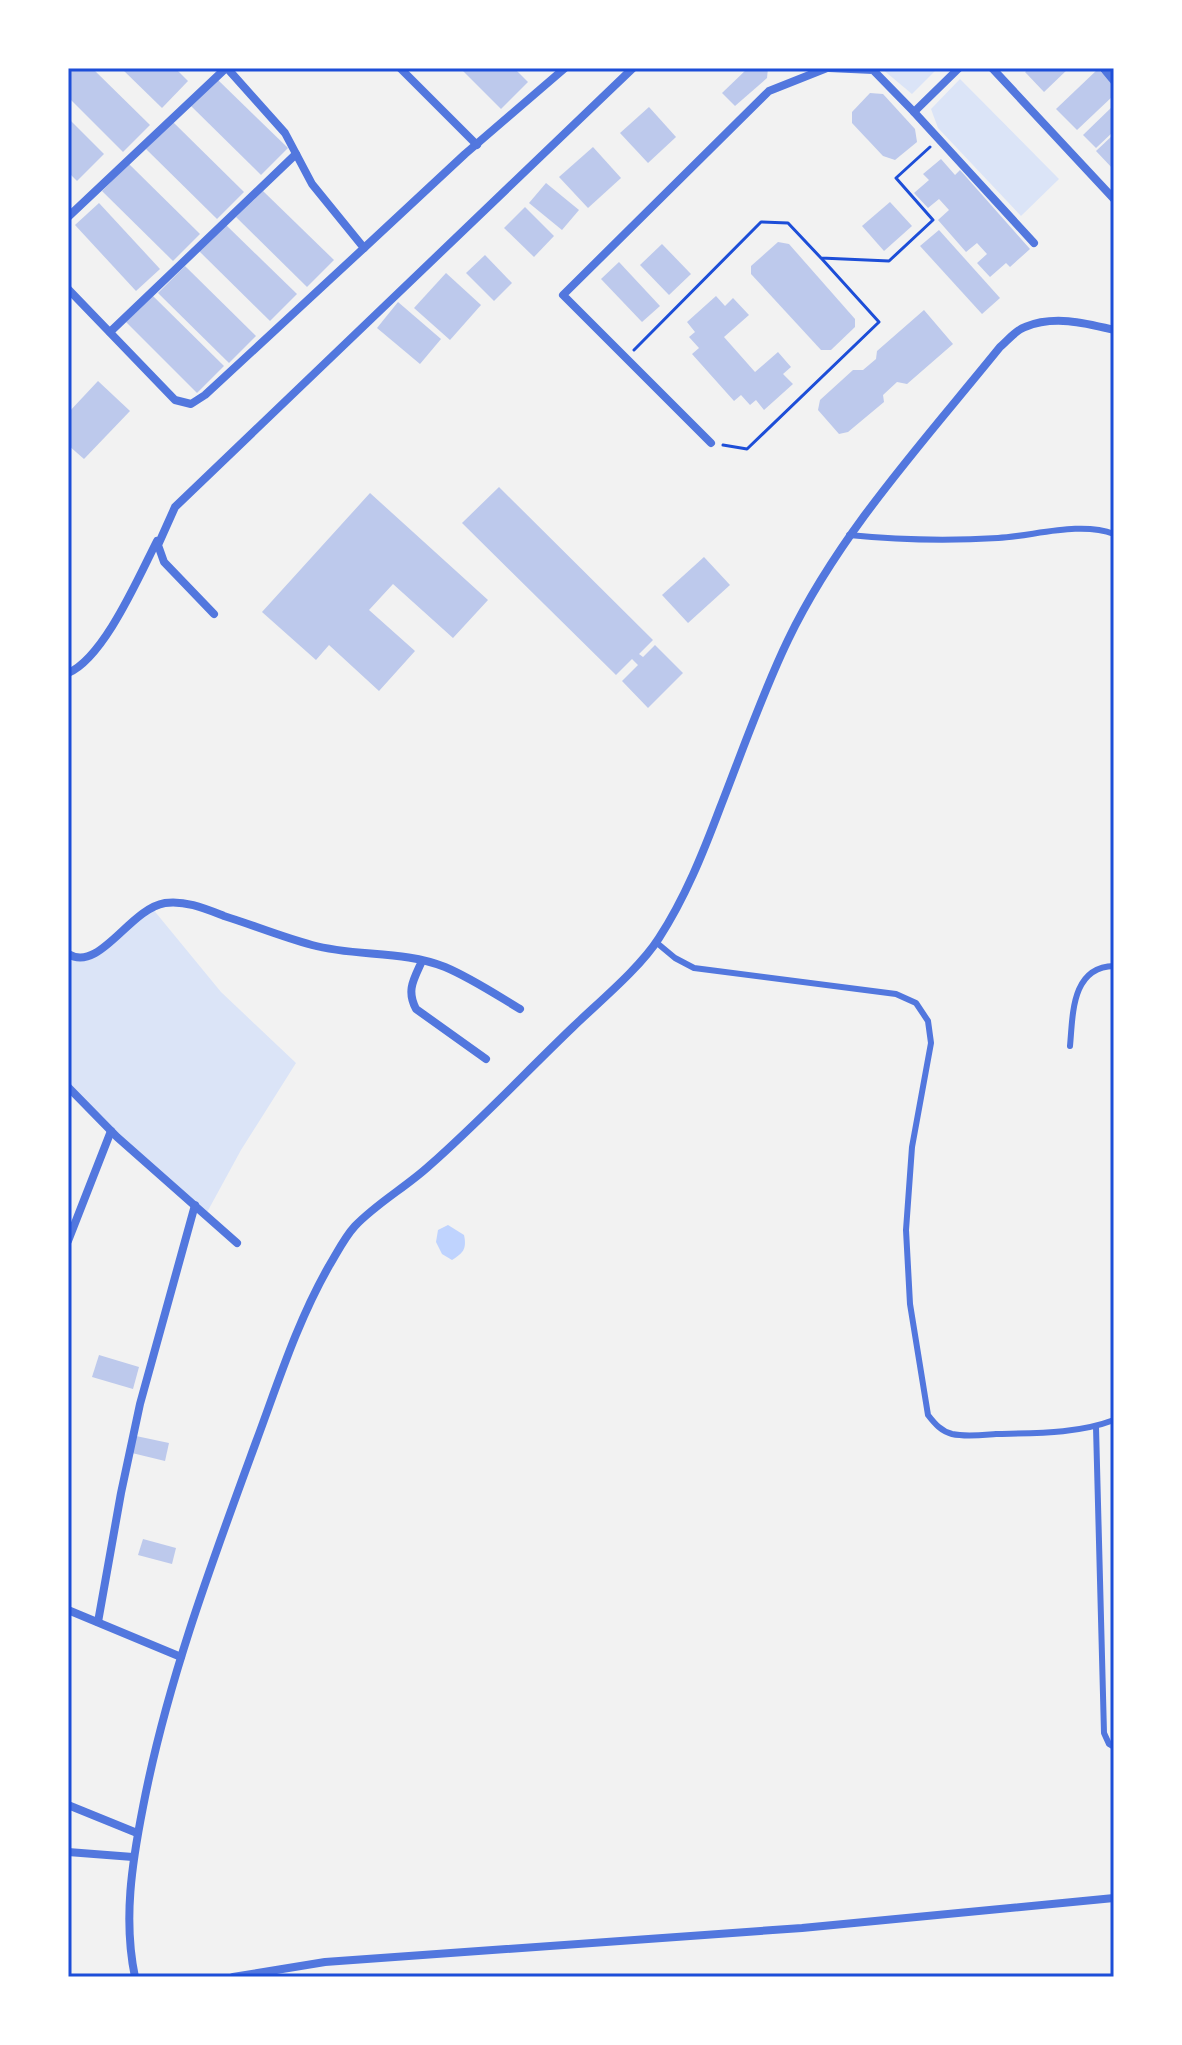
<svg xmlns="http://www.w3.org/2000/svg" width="1182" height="2045" font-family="Inter,sans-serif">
<rect width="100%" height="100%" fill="#f2f2f2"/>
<g fill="#dbe4f7">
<polygon points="881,68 938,68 912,94"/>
<polygon points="960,79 1059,179 1021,216 938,128 931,109"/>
<polygon points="152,908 221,992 296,1063 241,1150 205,1216 109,1133 68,1084 68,953 87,959"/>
</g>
<path fill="#bfd3fe" d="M 448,1225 L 464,1235 C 467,1249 463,1253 452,1260 L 442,1254 L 436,1242 L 438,1230 Z"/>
<g fill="#bdc9ec">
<polygon points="68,68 92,68 150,125 123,152 68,97"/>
<polygon points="121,68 175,68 188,81 162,108"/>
<polygon points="460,68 514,68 528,82 501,109"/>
<polygon points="748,68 768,68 767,78 735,106 722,93"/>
<polygon points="1030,68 1069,68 1044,92 1025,72"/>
<polygon points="1098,69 1114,86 1114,95 1077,130 1056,109"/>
<polygon points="217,79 288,148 261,175 190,105"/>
<polygon points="870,93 883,94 915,129 917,142 895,160 883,156 852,123 852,112"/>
<polygon points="1114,105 1114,131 1096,148 1083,135"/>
<polygon points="649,107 676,137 648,163 620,133"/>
<polygon points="68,118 104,154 77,181 68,172"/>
<polygon points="173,122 244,192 217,219 146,149"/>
<polygon points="1114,134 1114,170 1096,151"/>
<polygon points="593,147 621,178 588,208 559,177"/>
<polygon points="941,159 955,175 960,170 1030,249 1010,267 1006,263 990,277 977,263 987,254 977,243 966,252 938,220 949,210 939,199 928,208 914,193 929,180 923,174"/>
<polygon points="129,164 200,234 173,261 102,191"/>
<polygon points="546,183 579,210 562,230 529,203"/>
<polygon points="263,191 334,260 307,287 236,217"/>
<polygon points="890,202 912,226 884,251 862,226"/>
<polygon points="99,203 160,269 136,291 75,225"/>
<polygon points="525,207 554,236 534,257 504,228"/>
<polygon points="225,224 297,294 270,321 199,251"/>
<polygon points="939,230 1000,298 982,314 920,246"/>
<polygon points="778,242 789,244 855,319 855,327 831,350 821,350 751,274 751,266"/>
<polygon points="662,244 691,274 669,295 640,265"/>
<polygon points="485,255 512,283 494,301 466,273"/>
<polygon points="619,262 660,306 642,322 601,279"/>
<polygon points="185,266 256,336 229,363 158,293"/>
<polygon points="446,273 481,305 450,340 414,308"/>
<polygon points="153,296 224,366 197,393 126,322"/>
<polygon points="716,296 725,306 733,298 749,315 724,337 755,372 778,352 791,367 783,374 793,384 764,410 756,400 750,405 741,395 734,401 692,354 699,348 689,337 695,332 687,322"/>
<polygon points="398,302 441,339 420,364 377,328"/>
<polygon points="924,310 953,344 907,384 897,382 883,395 884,402 848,432 839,434 818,410 820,400 853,370 863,370 876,359 877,351"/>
<polygon points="98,381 130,411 84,459 68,445 68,413"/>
<polygon points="499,487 653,640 639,654 643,657 655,645 683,673 648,708 622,681 638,665 632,659 616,675 462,523"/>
<polygon points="370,493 488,600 453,638 393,584 369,610 415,651 379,691 329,645 316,660 262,612"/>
<polygon points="704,557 730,585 688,623 662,595"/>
<polygon points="99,1355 139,1367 133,1389 92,1377"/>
<polygon points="136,1436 169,1443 165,1461 132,1453"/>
<polygon points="143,1539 176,1548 172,1564 138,1555"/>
</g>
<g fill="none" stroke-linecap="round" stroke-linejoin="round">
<g stroke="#1d4ed8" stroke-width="3">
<polyline points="634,350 761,222 788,223 821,258 889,261 933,220 896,178 930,147"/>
<polyline points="723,445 747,449 879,322 822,259"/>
</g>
<g stroke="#5277de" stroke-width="6">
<path d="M 849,535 C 899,540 948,541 998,538 C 1034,536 1080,521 1114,534"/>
<path d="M 657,943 L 675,958 L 694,968 L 896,994 L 916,1003 L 928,1021 L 931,1043 L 912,1147 L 906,1230 L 910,1304 L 928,1415 C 935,1424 941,1431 952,1434 C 966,1437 982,1435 996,1434 C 1035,1433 1077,1434 1114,1420"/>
<path d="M 1070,1046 C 1073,1015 1071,967 1114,966"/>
<polyline points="1096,1427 1104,1733 1109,1744 1114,1747"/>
</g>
<g stroke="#5277de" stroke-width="8">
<polyline points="400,68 477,145"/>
<polyline points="829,68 873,70 914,112 959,68"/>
<polyline points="992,68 1114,199"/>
<polyline points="1103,68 1114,81"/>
<polyline points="914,112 1034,243"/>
<polyline points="68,217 226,68"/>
<polyline points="364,248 465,154 565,68"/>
<polyline points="68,289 175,400 191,404 205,395 364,248 312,184 285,133 227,68"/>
<polyline points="110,332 296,154"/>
<polyline points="711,443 563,295 769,91 827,68"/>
<polyline points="214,614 164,562 158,545 175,507 633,68"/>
<path d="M 68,673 C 104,658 139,576 157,541"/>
<path d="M 68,954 C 100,973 129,909 165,903 C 185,900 206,909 224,916 C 253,925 282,937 312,945 C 355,957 403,950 445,967 C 471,978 495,994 520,1009"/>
<path d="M 422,961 C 414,979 406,990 416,1009 L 486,1059"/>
<polyline points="68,1087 117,1137 237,1243"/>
<polyline points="68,1241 111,1131"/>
<polyline points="68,1610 181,1657"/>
<polyline points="98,1622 121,1493 140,1404 195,1205"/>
<polyline points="68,1805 137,1833"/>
<polyline points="68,1852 133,1857"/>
<path d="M 135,1977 C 123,1920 132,1863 143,1807 C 167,1682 212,1562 256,1442 C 278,1383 297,1322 329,1266 C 337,1253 344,1238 355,1226 C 377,1203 406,1187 429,1166 C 479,1122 525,1073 573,1027 C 600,1001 640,968 659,938 C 685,898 703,853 720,808 C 742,752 762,694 788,640 C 840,532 925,440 1000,347 C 1008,340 1016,330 1025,327 C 1054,315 1085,323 1114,330"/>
<polyline points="233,1977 325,1962 802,1928 1114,1898"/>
</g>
</g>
<rect width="1182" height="2045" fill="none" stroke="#ffffff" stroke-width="140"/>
<rect x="70" y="70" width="1042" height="1905" fill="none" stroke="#1d4ed8" stroke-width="3"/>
</svg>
